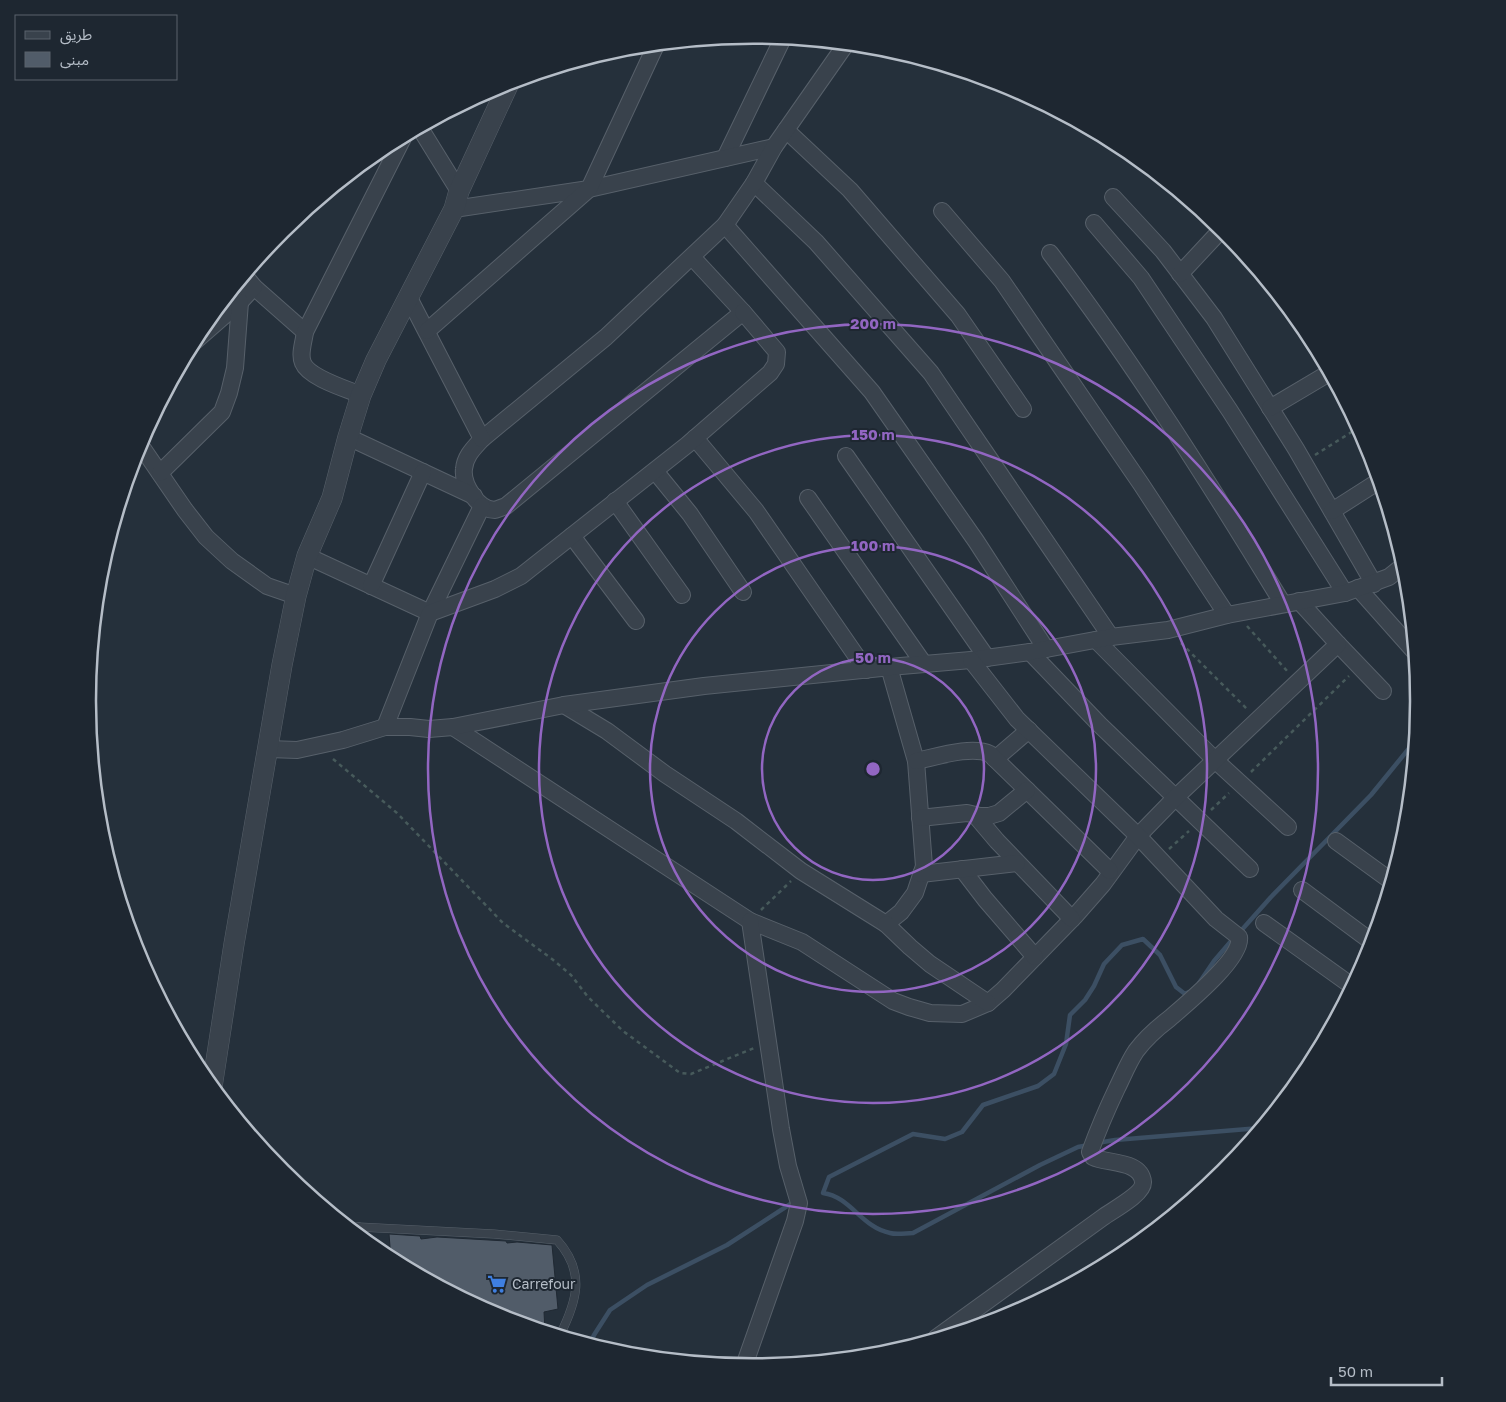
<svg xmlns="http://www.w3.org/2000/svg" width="1506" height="1402" font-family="'Golos Text','Noto Sans Arabic',sans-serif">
<rect width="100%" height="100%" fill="#25303b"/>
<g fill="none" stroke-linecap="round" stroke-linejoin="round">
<g stroke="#3c4f63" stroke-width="4.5">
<polyline points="1239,933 1271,897 1371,795 1415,741"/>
<polyline points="1199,983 1214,961 1232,940"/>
<polyline points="1097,1143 1115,1140 1260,1128"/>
<path d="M 1089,1145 L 1078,1147 L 1040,1165 L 913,1233 C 906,1233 897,1235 890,1233 C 861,1227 851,1197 823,1193 L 829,1177 L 913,1134 L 945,1139 L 962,1132 L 983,1105 L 1038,1086 L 1054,1074 L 1066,1044 L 1070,1015 L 1085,1000 L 1094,986 L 1104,964 L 1122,945 L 1143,939 L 1160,955 L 1176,987 L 1185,994 L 1189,992"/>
<polyline points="590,1344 594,1335 610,1310 647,1285 727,1245 795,1201"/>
</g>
</g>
<polygon fill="#515c69" stroke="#202933" points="389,1234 420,1236 421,1239 437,1237 506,1241 507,1243 517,1242 552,1245 558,1309 544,1312 545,1331 498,1316 391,1259"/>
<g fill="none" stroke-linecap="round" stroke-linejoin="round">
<g stroke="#57606a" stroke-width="9">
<g id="service">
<polyline points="349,1227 359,1227 362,1237"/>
<path d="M 359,1227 L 494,1234 L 557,1240 C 586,1272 577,1301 560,1335"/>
</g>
</g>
<g stroke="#57606a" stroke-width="18">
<g id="minor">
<polyline points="420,128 459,191"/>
<polyline points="786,130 850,190 958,315 1023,409"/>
<polyline points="725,158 783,38"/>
<polyline points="754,183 816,242 931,373 1111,637"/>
<polyline points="1113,197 1163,251 1214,318 1296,449 1374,584"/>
<polyline points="454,209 589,189 774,147"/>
<polyline points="942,211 1002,281 1141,484 1227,615"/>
<polyline points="1094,223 1141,278 1230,411 1345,593"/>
<polyline points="725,225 872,392 976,541 1046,649"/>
<path d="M 1050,253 C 1135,365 1210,484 1283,604"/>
<path d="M 692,257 L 743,312 L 506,506 C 503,507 498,509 495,510 C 478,510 462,484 464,469 C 465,456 474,448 482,439 L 606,337 L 725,225 L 754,183 L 774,147 L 846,44"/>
<polyline points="1180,274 1222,229"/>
<polyline points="245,276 254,287 305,332"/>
<polyline points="409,298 482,439"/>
<polyline points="427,331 589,189 656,45"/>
<polyline points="193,343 240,302 254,287"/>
<path d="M 361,395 C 347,389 309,378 303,363 C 299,354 304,341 305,332 L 404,136"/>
<polyline points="1270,408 1329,373"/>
<polyline points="348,437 474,496"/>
<polyline points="695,438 756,511 866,670"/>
<polyline points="139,443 185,510 206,537 232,561 267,586 296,596"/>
<polyline points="846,456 987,658"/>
<polyline points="655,471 690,514 743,592"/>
<polyline points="160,473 222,412 229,393 235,368 240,302"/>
<polyline points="808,498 924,664"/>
<polyline points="615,501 682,595"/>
<polyline points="1332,511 1379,481"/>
<polyline points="572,536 636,621"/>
<polyline points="307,556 430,613 482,506"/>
<polyline points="371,586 423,472"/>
<polyline points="1358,588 1414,651"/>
<polyline points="1096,640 1215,760 1288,827"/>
<polyline points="1338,644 1383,691"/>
<polyline points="1030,652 1100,725 1250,869"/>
<polyline points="564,705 607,731 665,774 736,821 801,871 886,924 901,912 915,893 924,866 916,761 889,667"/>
<polyline points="385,727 430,613 495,589 521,576 687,445 770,373 776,364 777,352 743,312"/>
<polyline points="453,727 750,921 802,942 893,1001 909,1007 930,1013 962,1014 988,1003 1003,990 1075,916 1103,884 1138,836 1176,797 1338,644 1299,601"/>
<polyline points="269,749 297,750 343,740 385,727 410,727 429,729 453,727 564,705 704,686 901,666 971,660 1030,652 1111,637 1168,630 1227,615 1345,593 1389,577 1404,565"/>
<polyline points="995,759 1029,730"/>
<path d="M 916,761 C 936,757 972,745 990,754 L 1110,871"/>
<polyline points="975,815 997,841 1072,919"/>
<polyline points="920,818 967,813 980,816 989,816 999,813 1027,790"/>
<polyline points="1336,841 1391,881"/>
<polyline points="962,869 985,899 1035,957"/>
<polyline points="921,874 1017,863"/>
<polyline points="1302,890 1372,942"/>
<polyline points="1264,923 1352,986"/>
<polyline points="886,924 910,947 930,964 988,1003"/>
<path d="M 936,1338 C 991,1298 1046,1258 1102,1218 C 1111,1211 1144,1194 1143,1182 C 1141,1160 1107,1164 1093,1157 L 1090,1152 C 1098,1130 1107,1109 1117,1088 C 1123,1076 1128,1063 1136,1051 C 1145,1039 1157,1028 1169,1019 C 1185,1005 1243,958 1239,937 L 1216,919 L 1138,836 L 1017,719 L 971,660"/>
<polyline points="744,1366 795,1221 799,1203 788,1166 781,1129 750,921"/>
</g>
</g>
<g stroke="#57606a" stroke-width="21">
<polyline id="tertiary" points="212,1087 234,944 282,665 296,596 307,556 332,498 348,437 361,395 376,360 454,209 459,191 509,83"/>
</g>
<g stroke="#475a5b" stroke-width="2.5" stroke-dasharray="4 4" stroke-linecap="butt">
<polyline points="1315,455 1358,428"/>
<polyline points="1247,626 1288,672"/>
<polyline points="1181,643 1248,710"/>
<polyline points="333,759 397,813 503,923 552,959 571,975 588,997 623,1031 680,1073 691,1074 754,1048"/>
<polyline points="1251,772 1349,676"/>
<polyline points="1211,810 1229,793"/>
<polyline points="1169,849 1189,831"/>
<polyline points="761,910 791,881"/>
</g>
<use href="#service" stroke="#39424c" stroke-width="8"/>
<use href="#minor" stroke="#39424c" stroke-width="16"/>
<use href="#tertiary" stroke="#39424c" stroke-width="20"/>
</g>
<g fill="none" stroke="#9266c2" stroke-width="2.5">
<circle cx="873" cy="769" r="111"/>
<circle cx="873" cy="769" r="223"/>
<circle cx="873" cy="769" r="334"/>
<circle cx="873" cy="769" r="445"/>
</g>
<defs>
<g id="supermarket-bare" transform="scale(1.5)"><path d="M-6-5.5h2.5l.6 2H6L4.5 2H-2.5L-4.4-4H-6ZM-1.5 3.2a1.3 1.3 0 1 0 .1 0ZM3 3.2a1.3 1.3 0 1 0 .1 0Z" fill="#3f7fe0" stroke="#1e2731" stroke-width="2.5" paint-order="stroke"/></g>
</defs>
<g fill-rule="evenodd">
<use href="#supermarket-bare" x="497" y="1284"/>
</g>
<g text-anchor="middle" stroke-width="4" stroke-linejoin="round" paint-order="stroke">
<g font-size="14" fill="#b5bdc7" stroke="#1e2731" text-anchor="start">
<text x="512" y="1289">Carrefour</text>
</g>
</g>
<path d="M0 0H1506V1402H0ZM96 701a657 657 0 1 1 1314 0a657 657 0 1 1-1314 0Z" fill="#1e2731" fill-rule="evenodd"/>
<path fill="none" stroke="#b5bdc7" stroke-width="2.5" d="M96 701a657 657 0 1 1 1314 0a657 657 0 1 1-1314 0Z"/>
<circle cx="873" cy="769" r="8" fill="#9266c2" stroke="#1e2731" stroke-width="2.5"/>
<g font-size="15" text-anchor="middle" font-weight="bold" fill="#9266c2" stroke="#1e2731" stroke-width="4" stroke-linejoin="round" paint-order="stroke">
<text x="873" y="329">200 m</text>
<text x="873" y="440">150 m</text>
<text x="873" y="551">100 m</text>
<text x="873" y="663">50 m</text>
</g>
<rect x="15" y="15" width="162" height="65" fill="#1e2731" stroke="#5a636d"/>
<rect x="25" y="31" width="25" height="8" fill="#39424c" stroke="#5a636d"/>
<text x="60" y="40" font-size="15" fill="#b5bdc7">طريق</text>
<rect x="25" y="52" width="25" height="15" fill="#515c69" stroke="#5a636d"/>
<text x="60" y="65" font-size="15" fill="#b5bdc7">مبنى</text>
<path d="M1331 1377v8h111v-8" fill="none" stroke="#b5bdc7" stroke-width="2.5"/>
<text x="1338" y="1377" font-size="15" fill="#b5bdc7" stroke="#1e2731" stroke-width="4" paint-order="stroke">50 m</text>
</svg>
